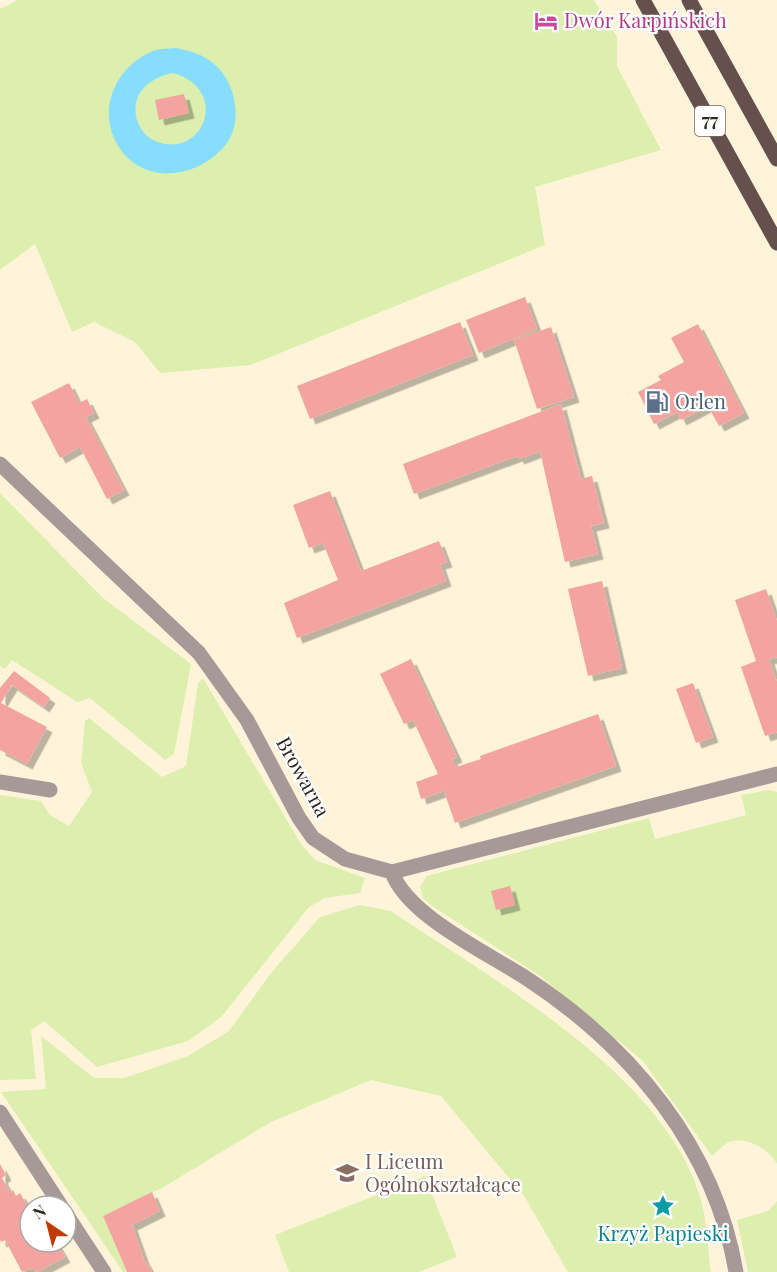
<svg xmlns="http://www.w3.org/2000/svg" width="777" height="1272" font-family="'Playfair Display',serif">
<defs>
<filter id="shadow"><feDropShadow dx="5.5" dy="5.5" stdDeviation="0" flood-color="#0004"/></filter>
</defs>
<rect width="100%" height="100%" fill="#fff4da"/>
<g fill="#dcefae">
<polygon points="18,0 594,0 617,37 617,66 661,150 535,187 545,245 251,365 160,373 135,342 94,322 72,332 35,244 0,270 0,9"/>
<polygon points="0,493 103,598 191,664 174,754 165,760 90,698 77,702 12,660 5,669 0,666"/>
<polygon points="203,678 301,844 315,860 365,878 360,893 325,898 309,907 222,1016 205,1029 188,1041 97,1067 44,1021 31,1030 36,1079 0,1080 0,795 41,801 50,815 69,826 92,792 81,763 85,721 89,718 162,777 186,766 198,683"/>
<path d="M 769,790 L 777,792 L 777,1164 C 769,1149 744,1134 727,1143 C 722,1146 717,1152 712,1156 L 643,1061 L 540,976 L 432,906 L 423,898 L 420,887 L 427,876 L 649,818 L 655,839 L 746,815 L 741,795 Z"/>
<path d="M 360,905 L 391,911 C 493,980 671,1078 702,1204 C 707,1226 708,1250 711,1272 L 568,1272 L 524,1196 L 441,1096 L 371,1080 L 271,1122 L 162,1188 L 103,1216 L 127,1272 L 123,1272 L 1,1092 L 46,1089 L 41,1036 L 94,1078 L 124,1078 L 188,1056 L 229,1031 L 271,973 L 320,917 Z"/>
<polygon points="425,1176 457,1257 419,1272 289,1272 275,1235"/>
<polygon points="777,1201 777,1272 748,1272 737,1220 768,1211"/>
</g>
<path fill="#86ddfe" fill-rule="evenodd" d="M 176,48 C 190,51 202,54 213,63 C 237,82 245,127 222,149 C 192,181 137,185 115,140 C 98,105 118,65 153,51 C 160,48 169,49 176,48 ZM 173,73 C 231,89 204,161 155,141 C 148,138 142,132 139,125 C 127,97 147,78 173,73 Z"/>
<g fill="#f3a3a0" filter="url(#shadow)">
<polygon points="184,94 189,113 159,120 155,100"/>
<polygon points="525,297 537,329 479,353 466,320"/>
<polygon points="460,322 473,355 310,419 297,386"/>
<polygon points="698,324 744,413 719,426 708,406 681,420 677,412 654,424 638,392 661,380 658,376 684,362 671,338"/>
<polygon points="551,327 574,397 537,409 514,340"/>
<polygon points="69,383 79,403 87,399 94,413 86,417 124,490 107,499 80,447 60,458 31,402"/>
<polygon points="561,404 581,479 592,476 604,523 591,526 598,554 565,562 540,451 519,459 517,456 414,494 403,464"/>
<polygon points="330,491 361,571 439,541 447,562 440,564 446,581 297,638 284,603 338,580 323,543 309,548 293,505"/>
<polygon points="602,581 622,668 588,676 568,589"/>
<polygon points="766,589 777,621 777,657 769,659 777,682 777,732 765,736 741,667 756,661 735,600"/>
<polygon points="411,659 457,757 452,759 456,767 481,759 480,756 598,714 616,766 455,823 444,791 421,799 416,782 438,774 413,720 404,724 380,674"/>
<polygon points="14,671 50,698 44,707 12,685 1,703 47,727 27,764 0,750 0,688"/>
<polygon points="693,683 713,737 696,743 676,689"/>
<polygon points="510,886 515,905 496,910 491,891"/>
<polygon points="0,1164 6,1175 2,1178 10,1193 13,1190 16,1196 20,1193 30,1211 30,1242 56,1242 65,1257 37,1272 32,1268 22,1272 5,1240 1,1242 0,1240"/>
<polygon points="152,1192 160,1211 132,1225 144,1259 152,1272 127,1272 103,1216"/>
</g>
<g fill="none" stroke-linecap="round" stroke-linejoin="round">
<path stroke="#a79997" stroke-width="15" d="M 0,464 L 199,653 L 247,720 L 299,818 L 313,838 L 345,859 L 392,872 C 407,916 490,954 529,980 C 632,1048 715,1148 736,1272"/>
<g stroke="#a79997" stroke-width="15">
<polyline points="0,782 50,790"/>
<polyline points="392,872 777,774"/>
<polyline points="0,1112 61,1206"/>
<polyline points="66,1214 104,1272"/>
</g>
<g stroke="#66504d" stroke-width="15">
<polyline points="643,0 777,243"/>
<polyline points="689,0 777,159"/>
</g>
</g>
<defs>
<g id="hotel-bare" transform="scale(1.8)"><path d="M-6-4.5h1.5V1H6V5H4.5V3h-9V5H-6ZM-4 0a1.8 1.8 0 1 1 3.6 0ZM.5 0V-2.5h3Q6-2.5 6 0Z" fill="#d1479c" stroke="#fff" stroke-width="2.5" paint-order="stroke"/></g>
<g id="fuel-bare" transform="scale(1.8)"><path d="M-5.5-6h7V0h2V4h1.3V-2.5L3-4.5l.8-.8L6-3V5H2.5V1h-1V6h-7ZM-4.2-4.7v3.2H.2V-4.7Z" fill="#5c6f8a" stroke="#fff" stroke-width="2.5" paint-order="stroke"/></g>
<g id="school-bare" transform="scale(1.8)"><path d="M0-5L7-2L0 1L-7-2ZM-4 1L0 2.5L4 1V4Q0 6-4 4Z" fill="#8d6e63" stroke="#fff" stroke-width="2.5" paint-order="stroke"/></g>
<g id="sight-bare" transform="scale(1.8)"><path d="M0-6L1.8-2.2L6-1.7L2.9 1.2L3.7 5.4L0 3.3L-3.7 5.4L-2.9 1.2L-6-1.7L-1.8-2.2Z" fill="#0f9aa8" stroke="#fff" stroke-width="2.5" paint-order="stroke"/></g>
</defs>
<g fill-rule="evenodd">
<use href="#hotel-bare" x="546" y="21"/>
<use href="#fuel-bare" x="657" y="402"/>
<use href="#school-bare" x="347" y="1173"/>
<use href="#sight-bare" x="663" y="1206"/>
</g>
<g text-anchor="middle" stroke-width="4.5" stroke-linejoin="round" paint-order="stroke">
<rect fill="#fff" stroke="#6d6a64" stroke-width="1.5" x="695" y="106" width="30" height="30" rx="4.5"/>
<g font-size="18" font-weight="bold" fill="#2e2a21">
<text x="710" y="127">77</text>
</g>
<g font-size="20" fill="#b23c85" stroke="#fff" text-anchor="start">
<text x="564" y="28">Dwór Karpińskich</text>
</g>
<g font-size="20" fill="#4e5e75" stroke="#fff" text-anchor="start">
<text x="675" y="409">Orlen</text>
</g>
<g font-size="20" fill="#2e2a21" stroke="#fff">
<text transform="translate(303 777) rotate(61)" y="7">Browarna</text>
</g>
<g font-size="20" fill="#785e54" stroke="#fff" text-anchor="start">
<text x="365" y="1169">I Liceum<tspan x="365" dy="23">Ogólnokształcące</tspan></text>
</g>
<g font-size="20" fill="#0d838f" stroke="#fff">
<text x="663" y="1241">Krzyż Papieski</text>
</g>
</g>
<g transform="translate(48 1224) rotate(325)"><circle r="28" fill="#ffffff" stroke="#abaaa6" stroke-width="1.5"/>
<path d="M0-4.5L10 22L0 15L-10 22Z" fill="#c23b00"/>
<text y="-9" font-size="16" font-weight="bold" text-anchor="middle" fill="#2e2a21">N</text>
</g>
</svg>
